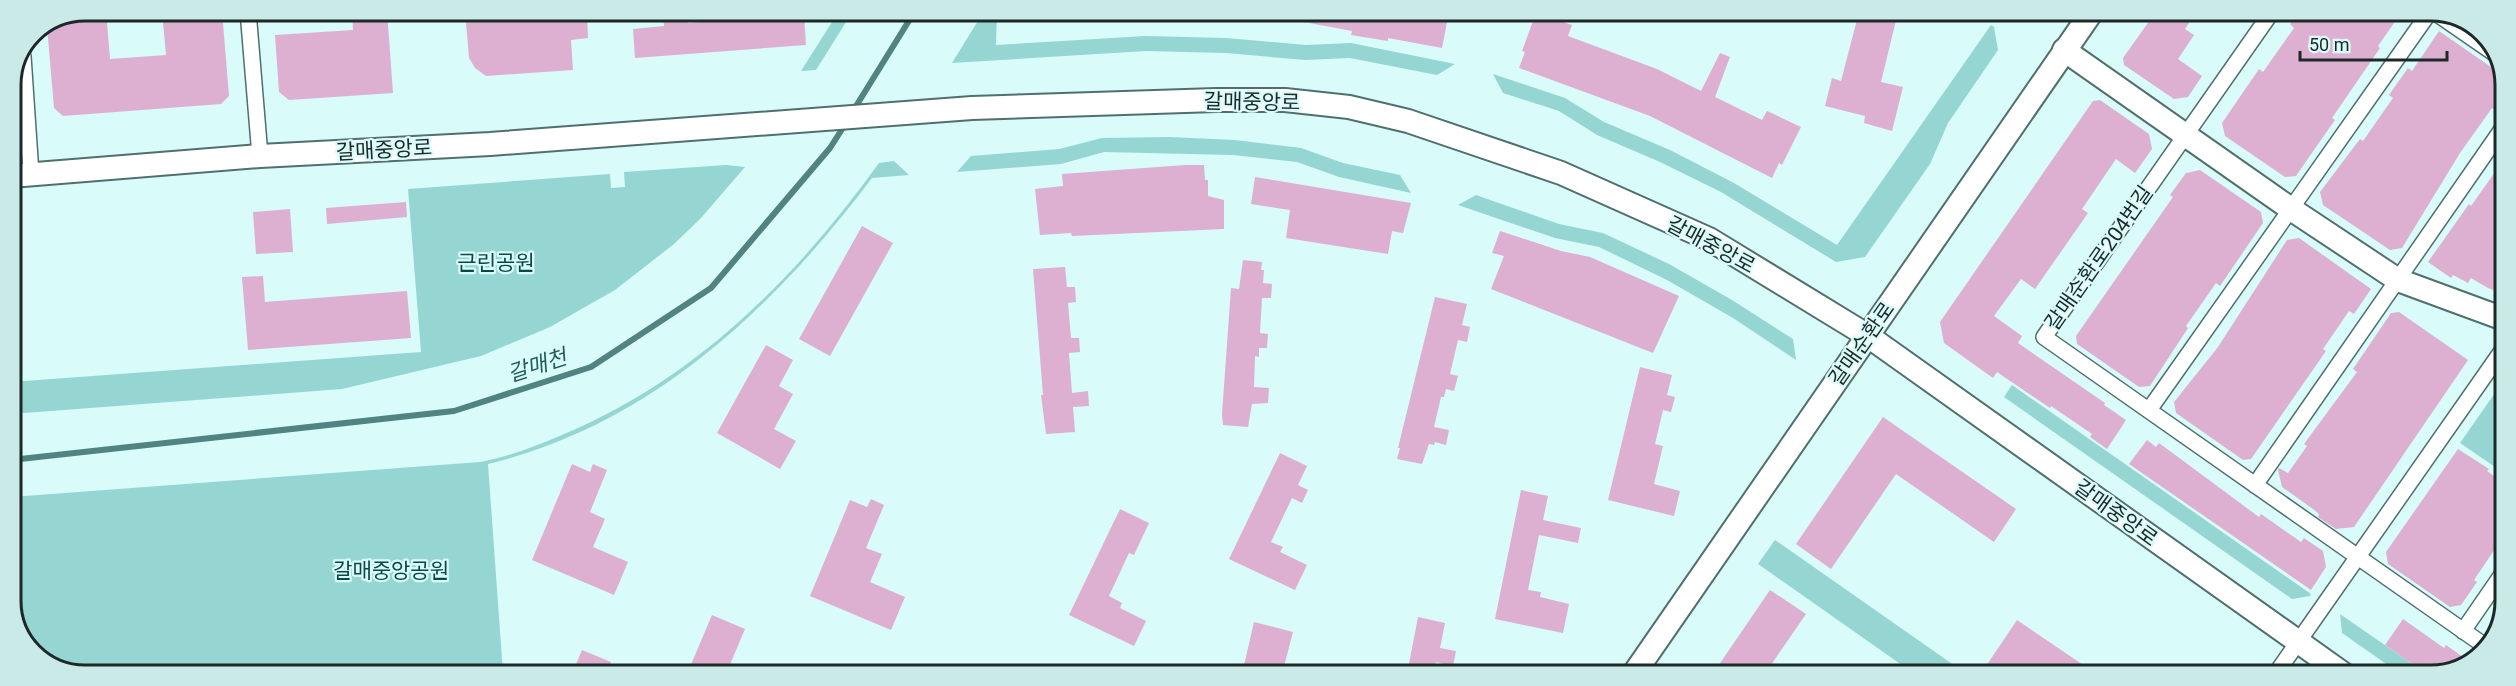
<svg xmlns="http://www.w3.org/2000/svg" width="2516" height="686" font-family="Roboto,'Noto Sans KR',sans-serif">
<rect width="100%" height="100%" fill="#d9fbf9"/>
<g fill="#95d6d3">
<polygon points="839,11 853,11 816,70 801,71"/>
<polygon points="984,11 997,11 996,45 1145,36 1226,38 1306,45 1351,43 1455,64 1437,75 1350,58 1305,60 1226,53 1146,51 952,63"/>
<polygon points="1991,25 1994,27 1998,50 1948,123 1930,164 1865,257 1836,262 1721,192 1660,162 1597,135 1559,111 1503,93 1493,74 1565,98 1604,122 1670,150 1734,183 1837,245"/>
<polygon points="1169,137 1235,140 1301,148 1343,163 1400,175 1411,193 1339,177 1297,162 1233,155 1104,152 1061,164 957,172 971,156 1059,149 1102,138"/>
<path d="M 894,161 L 909,175 L 872,178 C 774,308 651,425 488,464 L 503,673 L 474,673 L 473,671 L 447,673 L 66,673 L 29,650 L 11,606 L 11,497 L 480,462 C 508,457 536,446 562,435 C 695,380 796,278 879,163 Z"/>
<polygon points="726,165 745,167 701,218 674,244 615,290 550,327 481,356 342,389 11,414 11,382 421,352 408,189 610,174 611,188 625,187 624,172"/>
<polygon points="1476,195 1559,224 1603,233 1669,264 1732,300 1793,339 1796,360 1733,318 1667,280 1599,247 1555,238 1458,205"/>
<polygon points="2504,380 2504,473 2460,443"/>
<polygon points="2012,385 2311,594 2310,596 2292,599 2004,397"/>
<polygon points="1775,540 1968,675 1916,675 1758,564"/>
<polygon points="2340,614 2428,675 2402,675 2342,633"/>
</g>
<g fill="none" stroke-linecap="round" stroke-linejoin="round">
<g stroke="#518381" stroke-width="6">
<polyline points="853,111 915,11"/>
<polyline points="11,460 454,411 591,367 711,288 830,148 846,123"/>
</g>
</g>
<g fill="#ddb0d1">
<polygon points="85,10 106,11 110,59 166,55 162,11 222,11 229,96 221,104 63,116 54,108 47,26"/>
<polygon points="352,11 387,11 393,93 289,100 279,92 275,35 353,30"/>
<polygon points="465,11 587,11 588,38 571,40 573,70 486,76 475,68 469,58"/>
<polygon points="687,11 688,23 749,18 749,11 773,11 773,18 804,15 806,45 635,58 633,29 664,26 663,12"/>
<polygon points="1294,12 1449,12 1442,48 1388,38 1388,41 1351,35 1352,31 1293,20"/>
<polygon points="1859,12 1898,12 1881,82 1903,87 1892,131 1864,123 1865,116 1825,106 1832,78 1841,81"/>
<polygon points="1536,13 1572,25 1568,36 1657,69 1701,91 1720,53 1730,57 1715,97 1762,120 1767,111 1801,127 1782,165 1779,163 1772,178 1650,116 1519,68 1525,52 1522,51"/>
<polygon points="2155,13 2181,13 2191,20 2185,29 2194,35 2178,59 2202,76 2188,97 2174,99 2124,65 2123,58"/>
<polygon points="2298,13 2401,13 2378,46 2380,48 2332,118 2335,120 2316,147 2296,176 2285,177 2225,136 2222,123 2259,69 2263,72 2294,28 2290,24"/>
<polygon points="2439,31 2504,76 2505,96 2495,110 2492,108 2460,153 2402,248 2390,250 2323,205 2320,192 2360,139 2363,141 2393,98 2389,95 2408,68 2412,71"/>
<polygon points="2100,100 2149,134 2152,149 2135,173 2116,159 2082,209 2088,213 2035,289 2021,279 1994,316 2022,336 2018,343 2105,403 2104,405 2126,420 2107,449 2090,437 2092,434 2051,406 2050,408 1997,372 1993,378 1944,343 1940,322 2093,101"/>
<polygon points="2505,158 2505,227 2504,294 2488,288 2471,278 2468,283 2453,275 2451,278 2428,262 2469,204 2471,206"/>
<polygon points="1185,165 1204,165 1205,180 1208,180 1208,196 1224,200 1224,229 1072,236 1071,233 1040,235 1035,189 1063,186 1062,174"/>
<polygon points="2200,170 2261,212 2263,223 2220,286 2216,283 2186,326 2188,328 2150,386 2139,387 2077,344 2076,336 2173,197 2170,195 2186,173"/>
<polygon points="1255,177 1411,203 1403,233 1392,231 1388,254 1286,238 1290,210 1251,204"/>
<polygon points="406,202 407,217 327,224 326,208"/>
<polygon points="290,209 293,252 256,254 253,212"/>
<polygon points="862,226 893,243 830,356 799,339"/>
<polygon points="1500,231 1561,251 1590,257 1679,296 1653,353 1491,289 1504,256 1492,253"/>
<polygon points="2299,238 2371,289 2354,314 2349,311 2323,349 2326,351 2251,459 2243,460 2176,413 2174,402 2218,347 2287,240"/>
<polygon points="1243,260 1262,262 1261,270 1264,270 1263,283 1272,284 1271,298 1262,298 1260,333 1268,334 1267,348 1259,348 1259,357 1255,356 1254,387 1269,388 1268,403 1252,404 1248,427 1223,425 1222,414 1231,288 1239,289"/>
<polygon points="1065,267 1067,287 1075,287 1076,302 1068,303 1071,338 1079,338 1080,352 1069,353 1072,393 1088,391 1089,406 1073,407 1075,432 1046,434 1041,395 1043,395 1033,269"/>
<polygon points="263,276 265,302 407,291 411,338 248,350 242,277"/>
<polygon points="1435,297 1467,304 1462,325 1470,327 1467,342 1458,340 1450,374 1458,376 1454,391 1446,389 1444,397 1441,397 1434,427 1449,430 1446,445 1435,442 1434,445 1429,444 1422,464 1397,459 1400,448 1398,448"/>
<polygon points="2399,312 2468,360 2354,527 2336,529 2318,517 2319,514 2313,509 2282,487 2278,470 2279,468 2288,473 2307,446 2304,444 2357,372 2353,369 2391,313"/>
<polygon points="766,345 793,360 779,386 793,394 774,429 796,441 780,469 717,433"/>
<polygon points="1640,367 1672,375 1667,395 1675,397 1671,412 1663,410 1655,444 1663,446 1654,484 1680,491 1674,516 1608,500"/>
<polygon points="1883,417 2016,509 1994,542 1896,474 1831,569 1796,544"/>
<polygon points="2147,440 2156,447 2159,443 2259,517 2261,514 2301,542 2304,538 2323,551 2326,567 2311,590 2129,464"/>
<polygon points="2458,449 2489,469 2487,471 2504,483 2503,537 2474,580 2477,582 2461,605 2450,607 2388,564 2386,552"/>
<polygon points="1280,453 1307,466 1298,485 1308,490 1302,503 1292,498 1271,542 1283,547 1280,552 1307,565 1295,590 1229,559"/>
<polygon points="572,464 590,472 593,464 607,470 590,512 605,519 593,547 628,562 614,595 532,560"/>
<polygon points="1521,490 1548,496 1543,520 1581,528 1578,543 1539,535 1528,590 1541,592 1540,597 1569,604 1563,633 1495,619"/>
<polygon points="871,499 884,505 866,548 882,554 870,582 905,597 891,630 810,596 850,500 867,507"/>
<polygon points="1120,509 1149,523 1134,555 1129,553 1109,596 1122,603 1120,608 1146,621 1134,646 1069,615"/>
<polygon points="1770,590 1806,614 1764,675 1712,675"/>
<polygon points="712,615 745,629 726,674 687,674"/>
<polygon points="1418,617 1445,623 1440,648 1456,651 1453,666 1436,662 1433,674 1407,674"/>
<polygon points="2403,619 2444,648 2446,645 2470,662 2428,675 2385,645"/>
<polygon points="2017,620 2098,675 1980,675"/>
<polygon points="1254,622 1293,632 1282,674 1242,674"/>
<polygon points="582,650 611,662 606,674 572,674"/>
</g>
<g fill="none" stroke-linecap="round" stroke-linejoin="round">
<g stroke="#506f6d" stroke-width="18">
<g id="street">
<polyline points="248,11 260,156"/>
<polyline points="2271,13 2044,337 2485,646"/>
<polyline points="2436,13 2494,53"/>
<polyline points="23,56 31,174"/>
<polyline points="2149,410 2429,13"/>
<polyline points="2255,485 2505,125"/>
<polyline points="2463,631 2503,573"/>
<polyline points="2275,675 2504,348"/>
</g>
</g>
<g stroke="#506f6d" stroke-width="26">
<g id="secondary">
<polyline points="2064,50 2291,209 2398,280 2504,319"/>
<polyline points="11,176 260,156 490,144 972,108 1216,100 1285,100 1349,107 1408,121 1561,173 1709,239 1868,336 2345,675"/>
<polyline points="1633,675 2091,13"/>
</g>
</g>
<use href="#street" stroke="#fff" stroke-width="15"/>
<use href="#secondary" stroke="#fff" stroke-width="22"/>
</g>
<g text-anchor="middle" stroke-width="4.5" stroke-linejoin="round" paint-order="stroke">
<g font-size="21" fill="#1d2929" stroke="#d9fbf9">
<text transform="translate(1252 102) rotate(1)" y="7">갈매중앙로</text>
<text transform="translate(384 150) rotate(-3)" y="7">갈매중앙로</text>
<text transform="translate(1711 245) rotate(28)" y="7">갈매중앙로</text>
<text transform="translate(2099 258) rotate(-55)" y="7">갈매순환로204번길</text>
<text transform="translate(1862 344) rotate(-55)" y="7">갈매순환로</text>
<text transform="translate(2116 513) rotate(36)" y="7">갈매중앙로</text>
</g>
<g font-size="21" fill="#094847" stroke="#d9fbf9">
<text x="496" y="270">근린공원</text>
<text x="391" y="578">갈매중앙공원</text>
</g>
<g font-size="22" font-style="italic" fill="#235c5a" stroke="#d9fbf9">
<text transform="translate(537 365) rotate(-18)" y="8">갈매천</text>
</g>
</g>
<path d="M0 0H2516V686H0ZM85 21H2431A64 64 0 0 1 2495 85V601A64 64 0 0 1 2431 665H85A64 64 0 0 1 21 601V85A64 64 0 0 1 85 21Z" fill="#caeae8" fill-rule="evenodd"/>
<path fill="none" stroke="#1d2929" stroke-width="3" d="M85 21H2431A64 64 0 0 1 2495 85V601A64 64 0 0 1 2431 665H85A64 64 0 0 1 21 601V85A64 64 0 0 1 85 21Z"/>
<path d="M2300 51v9h147v-9" fill="none" stroke="#1d2929" stroke-width="3"/>
<text x="2309" y="51" font-size="18" fill="#1d2929" stroke="#d9fbf9" stroke-width="4.5" paint-order="stroke">50 m</text>
</svg>
